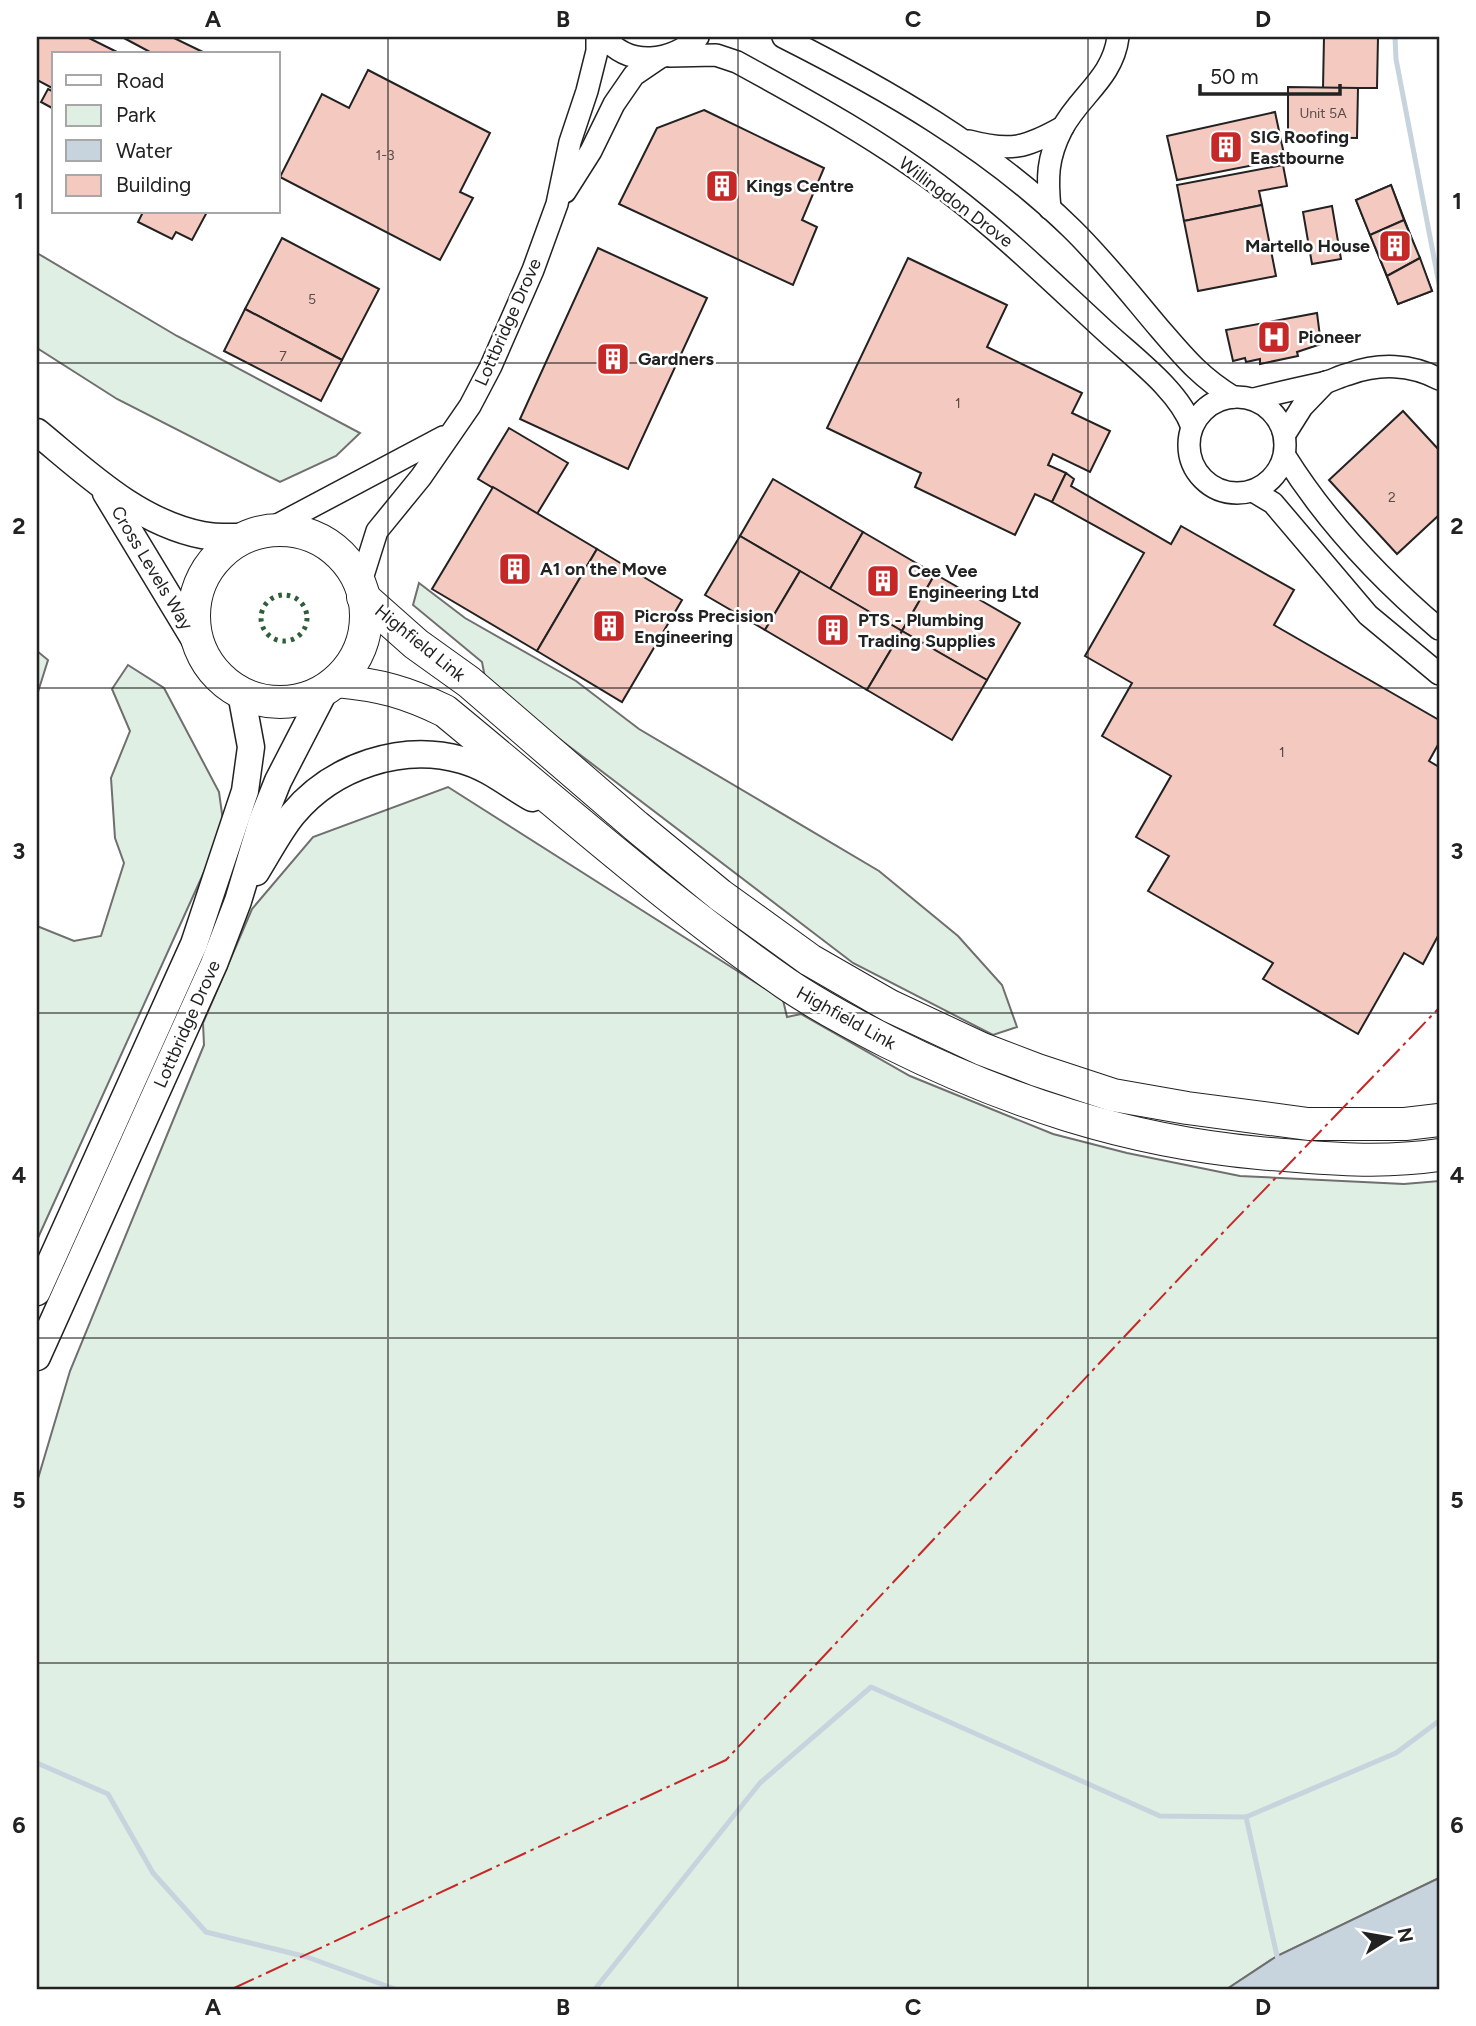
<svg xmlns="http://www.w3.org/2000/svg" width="1476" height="2026" font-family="Figtree,sans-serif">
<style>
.green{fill:#e0efe3;stroke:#6f6f6f;stroke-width:2}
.water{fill:#c7d3dd;stroke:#6f6f6f;stroke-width:2}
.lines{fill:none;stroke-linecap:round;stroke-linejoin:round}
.stream{stroke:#c7d3dd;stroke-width:5}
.building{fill:#f3c9c0;stroke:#222;stroke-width:2}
.minor-casing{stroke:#222;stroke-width:24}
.major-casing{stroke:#222;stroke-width:29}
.highway-casing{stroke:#222;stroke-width:34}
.minor{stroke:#fff;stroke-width:21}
.major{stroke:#fff;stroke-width:26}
.highway{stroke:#fff;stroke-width:32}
.hedge{stroke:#2f5e38;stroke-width:5;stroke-dasharray:3.5 5;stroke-linecap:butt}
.power{stroke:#c62828;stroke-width:2;stroke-dasharray:24 5 3.5 5;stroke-linecap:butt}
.grid{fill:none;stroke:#222;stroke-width:2;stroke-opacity:0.55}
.labels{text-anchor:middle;stroke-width:5;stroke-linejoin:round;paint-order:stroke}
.number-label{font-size:14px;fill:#564c4a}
.poi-label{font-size:18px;font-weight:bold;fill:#222;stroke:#fff;text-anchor:start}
.street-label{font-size:18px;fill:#222;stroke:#fff}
.neatline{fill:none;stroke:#222;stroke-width:2.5}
.grid-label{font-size:23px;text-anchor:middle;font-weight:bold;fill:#222}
</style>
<rect width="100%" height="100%" fill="#fff"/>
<!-- green -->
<g class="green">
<path d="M37 253 177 336 360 433 336 456 280 482 117 399 37 348Z"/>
<path d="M419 583 465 618 576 681 639 729 879 871 958 936 1002 985 1017 1027 993 1035 853 963 486 683 482 662 413 605Z"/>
<path d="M37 651 48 660 37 695Z"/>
<path d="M128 665 164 688 219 792 224 828 37 1240V926L74 941 101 936 124 863 115 838 111 778 130 731 112 689Z"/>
<path d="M448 787 783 1000 787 1017 801 1014 910 1076 1053 1134 1127 1153 1240 1176 1404 1184 1439 1181V1878L1277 1956 1227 1989H37V1482L70 1371 204 1045 203 1023 252 909 313 837Z"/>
</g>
<!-- water -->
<path class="water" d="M1439 1878V1989H1227L1277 1956Z"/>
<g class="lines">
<!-- stream -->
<g class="stream">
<path d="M1395 37 1396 59 1439 284"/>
<path d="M37 1763 108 1794 153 1873 206 1932 307 1957 395 1989"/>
<path d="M1246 1817 1277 1956"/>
<path d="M595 1989 760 1783 871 1687 1160 1816 1246 1817 1396 1753 1439 1721"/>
</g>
</g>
<!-- building -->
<g class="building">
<path d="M38 37H87L121 54H54V89L37 80Z"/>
<path d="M122 37H172L207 54H151L152 53Z"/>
<path d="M1324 37H1378L1377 88H1323Z"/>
<path d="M368 70 490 133 460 192 473 198 440 260 280 177 322 94 349 108Z"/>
<path d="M1288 87 1358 88 1357 138 1288 137Z"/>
<path d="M48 89 54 92V109L41 102Z"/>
<path d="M704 110 824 168 802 220 817 227 793 285 619 204 657 128Z"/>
<path d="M1275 112 1285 159 1177 180 1167 136Z"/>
<path d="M1283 165 1287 186 1259 191 1262 205 1184 221 1177 185Z"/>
<path d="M1391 185 1432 291 1398 304 1356 200Z"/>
<path d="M1391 185 1404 220 1370 235 1356 200Z"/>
<path d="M1262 205 1276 276 1198 291 1184 221Z"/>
<path d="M1332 206 1341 259 1312 264 1303 212Z"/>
<path d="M143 212H207L192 240 176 232 172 239 138 222Z"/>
<path d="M1404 220 1420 258 1387 276 1370 235Z"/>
<path d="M282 238 379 289 342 360 245 309Z"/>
<path d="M598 248 707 298 628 469 520 419Z"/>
<path d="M908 258 1007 305 987 347 1082 393 1072 413 1110 431 1090 472 1053 454 1048 465 1066 473 1052 502 1035 494 1015 535 915 487 921 473 827 428Z"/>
<path d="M1420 258 1432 291 1398 304 1387 276Z"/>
<path d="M245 309 342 360 321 401 224 351Z"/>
<path d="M1317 313 1321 344 1297 352 1298 356 1260 364V359L1246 362 1245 358 1233 361 1226 330Z"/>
<path d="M1403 411 1439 450V515L1397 554 1329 480Z"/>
<path d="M509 428 568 463 537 514 478 479Z"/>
<path d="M1066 473 1074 479 1071 486 1171 544 1181 526 1294 590 1274 625 1439 720V743L1429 761 1439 767V934L1423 964 1404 953 1358 1034 1263 979 1273 963 1148 891 1169 856 1136 837 1171 776 1102 736 1132 683 1085 656 1144 553 1052 502Z"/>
<path d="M773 479 863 532 830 589 740 536Z"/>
<path d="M493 487 597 549 537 651 432 589Z"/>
<path d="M863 532 935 574 902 631 830 589Z"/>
<path d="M740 536 800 571 765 630 705 595Z"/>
<path d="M597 549 682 600 622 702 537 651Z"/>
<path d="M800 571 902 631 867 690 765 630Z"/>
<path d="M935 574 1020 623 987 680 902 631Z"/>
<path d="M902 631 987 680 952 740 867 690Z"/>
</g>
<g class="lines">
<defs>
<g id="minor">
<path d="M604 37C630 68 671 62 698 37"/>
<path d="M783 37C886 89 988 147 1071 228 1103 259 1131 295 1159 328 1184 357 1200 377 1233 397"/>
<path d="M670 56 716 55 737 62C810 102 883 142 949 193 1004 235 1053 283 1104 330 1133 357 1179 390 1192 427"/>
<path d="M969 141C1010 152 1026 148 1063 127"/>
<path d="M565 192 591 151 614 104 634 75 659 58"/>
<path d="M1050 209C1047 178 1047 158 1062 129 1079 96 1113 78 1118 37"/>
<circle cx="1237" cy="445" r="48"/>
<path d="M1254 399C1277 393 1300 388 1323 383 1332 381 1340 376 1349 374 1379 363 1411 364 1439 379"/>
<path d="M1285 434 1302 407 1326 382"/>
<path d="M1285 456C1327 523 1379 578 1439 629"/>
<path d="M1253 491 1273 503 1368 615 1439 674"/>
<path d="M266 531 443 437"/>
<path d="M360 585 377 531 421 477 470 406 491 366 533 270 557 204 570 142 587 91 597 51V37"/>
</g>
<g id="major">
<path d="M37 432C87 473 137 522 202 535 216 538 232 537 246 537"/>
<path d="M106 493 201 650"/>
<path d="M256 872C268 853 279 831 293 814 333 766 402 743 462 760 488 767 509 785 532 798"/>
<path d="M37 1292 194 944 245 791 251 747 241 693"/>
<path d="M37 1357 214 964 238 901 262 821 278 781 326 688"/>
</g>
<g id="highway">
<circle cx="280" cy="616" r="86"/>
<path d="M363 597 416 644 469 682 636 826 720 895 810 960 890 1006 982 1049 1037 1070 1113 1095 1187 1108 1308 1124H1405L1439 1120"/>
<path d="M337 681C380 685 406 692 445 711 557 803 666 900 785 983 817 1005 853 1024 888 1042 1006 1101 1127 1141 1259 1153 1319 1158 1379 1164 1439 1155"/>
</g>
</defs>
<!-- minor casing -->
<use href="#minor" class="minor-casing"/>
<!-- major casing -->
<use href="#major" class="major-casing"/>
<!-- highway casing -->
<use href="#highway" class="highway-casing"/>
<!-- minor -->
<use href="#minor" class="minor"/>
<!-- major -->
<use href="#major" class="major"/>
<!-- highway -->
<use href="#highway" class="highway"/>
<!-- hedge -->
<circle class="hedge" cx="284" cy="618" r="23"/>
<!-- power -->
<path class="power" d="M232 1989 726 1760 1188 1269 1439 1008"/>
</g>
<!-- grid -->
<path class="grid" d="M388 37V1989M738 37V1989M1088 37V1989M37 363H1439M37 688H1439M37 1013H1439M37 1338H1439M37 1663H1439"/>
<!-- icons -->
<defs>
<symbol id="building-square" viewBox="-11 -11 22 22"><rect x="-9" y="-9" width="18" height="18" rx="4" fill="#c62828" stroke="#fff"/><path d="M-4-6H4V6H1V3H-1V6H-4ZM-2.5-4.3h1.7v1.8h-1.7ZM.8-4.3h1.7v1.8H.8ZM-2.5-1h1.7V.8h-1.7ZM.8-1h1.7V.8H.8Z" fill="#fff"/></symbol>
<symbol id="hospital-square" viewBox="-11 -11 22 22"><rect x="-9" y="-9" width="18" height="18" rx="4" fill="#c62828" stroke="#fff"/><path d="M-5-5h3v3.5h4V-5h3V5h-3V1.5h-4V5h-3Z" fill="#fff"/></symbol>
</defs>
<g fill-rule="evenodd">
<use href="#building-square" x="1207" y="128" width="38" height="38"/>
<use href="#building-square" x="703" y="167" width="38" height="38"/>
<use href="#building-square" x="1376" y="227" width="38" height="38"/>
<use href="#hospital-square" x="1255" y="318" width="38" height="38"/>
<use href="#building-square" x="594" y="340" width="38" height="38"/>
<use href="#building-square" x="496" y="550" width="38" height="38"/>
<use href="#building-square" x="864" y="562" width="38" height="38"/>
<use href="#building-square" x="590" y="607" width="38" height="38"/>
<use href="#building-square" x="814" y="611" width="38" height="38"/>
</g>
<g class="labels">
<!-- number labels -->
<g class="number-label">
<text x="1323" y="118">Unit 5A</text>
<text x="385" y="160">1-3</text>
<text x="312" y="304">5</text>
<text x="283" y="361">7</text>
<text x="958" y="408">1</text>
<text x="1392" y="502">2</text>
<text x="1282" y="757">1</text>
</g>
<!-- poi labels -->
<g class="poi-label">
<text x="1250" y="143">SIG Roofing<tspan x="1250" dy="21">Eastbourne</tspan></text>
<text x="746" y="192">Kings Centre</text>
<text x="1370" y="252" text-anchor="end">Martello House</text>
<text x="1298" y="343">Pioneer</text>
<text x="638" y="365">Gardners</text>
<text x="540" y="575">A1 on the Move</text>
<text x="908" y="577">Cee Vee<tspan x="908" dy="21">Engineering Ltd</tspan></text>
<text x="634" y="622">Picross Precision<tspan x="634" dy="21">Engineering</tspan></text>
<text x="858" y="626">PTS - Plumbing<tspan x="858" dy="21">Trading Supplies</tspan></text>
</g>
<!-- street labels -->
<g class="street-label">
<text transform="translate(956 202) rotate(37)" y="6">Willingdon Drove</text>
<text transform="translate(508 322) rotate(-66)" y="6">Lottbridge Drove</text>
<text transform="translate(152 568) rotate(59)" y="6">Cross Levels Way</text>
<text transform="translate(420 643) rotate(39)" y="6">Highfield Link</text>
<text transform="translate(846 1018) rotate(29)" y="6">Highfield Link</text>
<text transform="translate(187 1024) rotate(-66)" y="6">Lottbridge Drove</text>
</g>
</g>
<!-- border -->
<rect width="1476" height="2026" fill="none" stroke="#ffffff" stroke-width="77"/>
<!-- legend -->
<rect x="52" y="52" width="228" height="161" fill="#ffffff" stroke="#a7a7a7" stroke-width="2"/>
<rect x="66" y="75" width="35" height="10" fill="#ffffff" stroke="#a7a7a7" stroke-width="2"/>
<text x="116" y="88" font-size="21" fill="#222222">Road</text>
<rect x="66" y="105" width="35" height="21" fill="#e0efe3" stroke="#a7a7a7" stroke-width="2"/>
<text x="116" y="122" font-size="21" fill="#222222">Park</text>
<rect x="66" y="140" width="35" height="21" fill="#c7d3dd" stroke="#a7a7a7" stroke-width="2"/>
<text x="116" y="158" font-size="21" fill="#222222">Water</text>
<rect x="66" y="175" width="35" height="21" fill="#f3c9c0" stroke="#a7a7a7" stroke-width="2"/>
<text x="116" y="192" font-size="21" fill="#222222">Building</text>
<!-- north arrow -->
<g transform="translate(1389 1938) rotate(79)" stroke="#ffffff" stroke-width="5" paint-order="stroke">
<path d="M0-5L12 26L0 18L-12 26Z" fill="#222222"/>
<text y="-10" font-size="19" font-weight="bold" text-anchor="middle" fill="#222222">N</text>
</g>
<!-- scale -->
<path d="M1200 84v10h140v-10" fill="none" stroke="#222222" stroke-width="3.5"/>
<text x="1210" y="84" font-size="21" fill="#222222" stroke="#ffffff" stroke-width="5" paint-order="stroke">50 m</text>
<rect x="38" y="38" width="1400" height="1950" class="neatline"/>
<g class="grid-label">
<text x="213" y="27">A</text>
<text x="563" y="27">B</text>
<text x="913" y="27">C</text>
<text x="1263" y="27">D</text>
<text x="19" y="209">1</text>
<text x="1457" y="209">1</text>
<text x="19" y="534">2</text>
<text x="1457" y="534">2</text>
<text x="19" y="859">3</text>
<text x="1457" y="859">3</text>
<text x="19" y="1183">4</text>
<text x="1457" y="1183">4</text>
<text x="19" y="1508">5</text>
<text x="1457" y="1508">5</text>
<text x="19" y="1833">6</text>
<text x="1457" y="1833">6</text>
<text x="213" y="2015">A</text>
<text x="563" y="2015">B</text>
<text x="913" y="2015">C</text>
<text x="1263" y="2015">D</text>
</g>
</svg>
